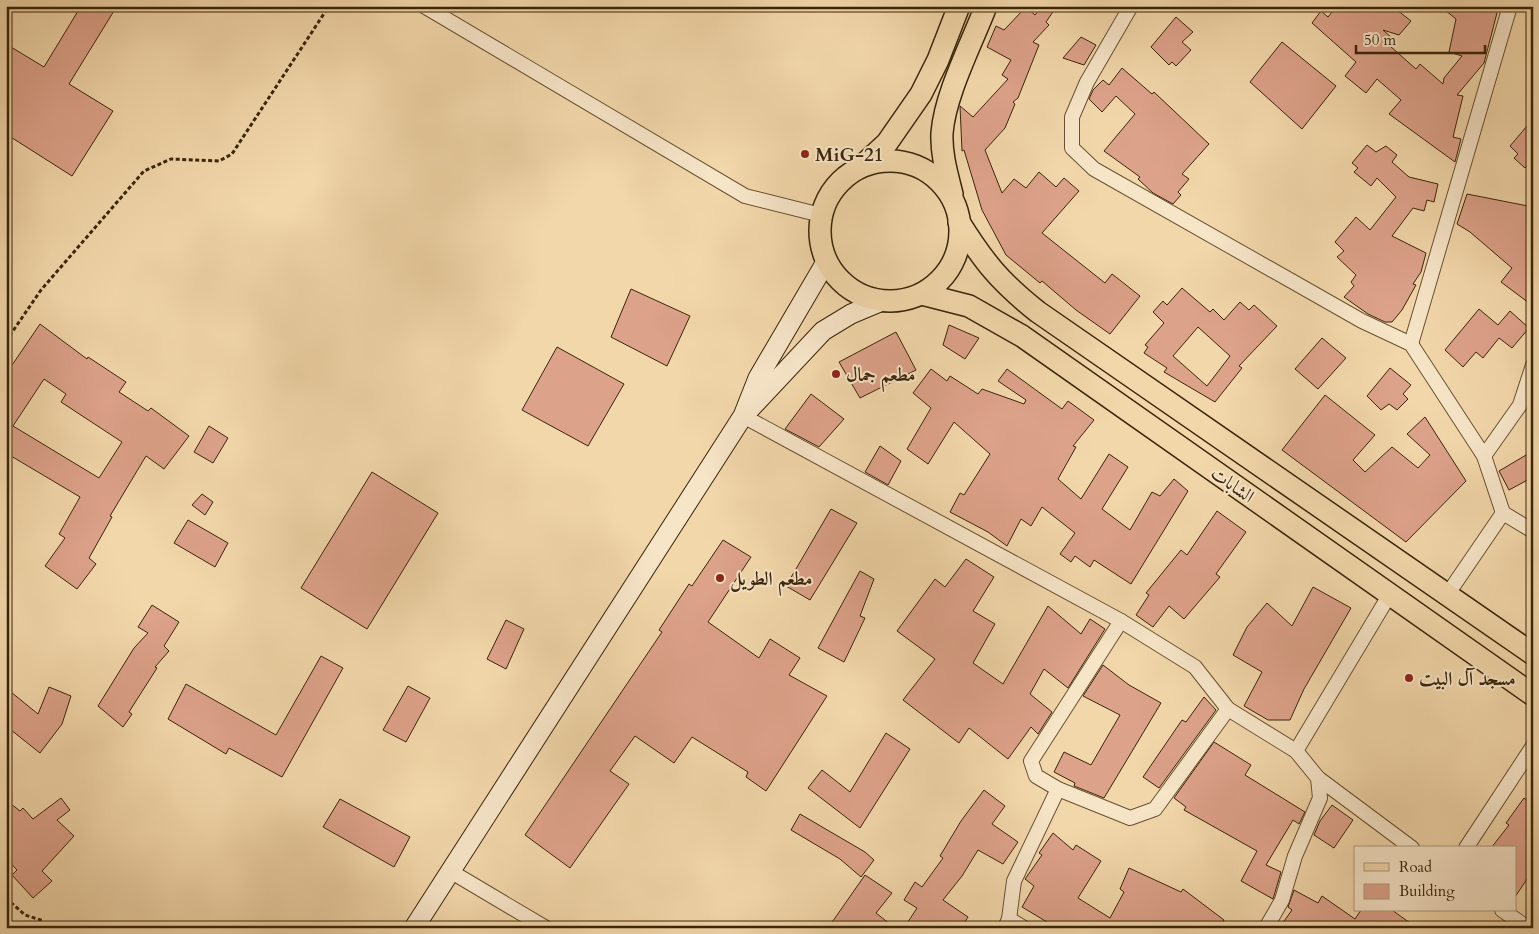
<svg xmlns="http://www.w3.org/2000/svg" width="1539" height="934" font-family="Cardo,Amiri,serif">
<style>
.building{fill:#dda28a;stroke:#3a2509;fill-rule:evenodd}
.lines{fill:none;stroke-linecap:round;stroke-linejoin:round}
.minor-casing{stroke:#685231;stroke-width:16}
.secondary-casing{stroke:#3a2509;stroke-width:21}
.primary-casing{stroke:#3a2509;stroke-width:24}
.path{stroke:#3a2509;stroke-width:3;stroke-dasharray:4 2.5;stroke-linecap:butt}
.minor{stroke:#f7e5c8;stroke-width:14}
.secondary{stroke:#f7e5c8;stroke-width:19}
.primary{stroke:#f2d7aa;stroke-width:21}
.poi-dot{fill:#8f2418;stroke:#f7e5c8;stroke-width:2}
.labels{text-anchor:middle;stroke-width:4;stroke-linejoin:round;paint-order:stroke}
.poi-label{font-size:19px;font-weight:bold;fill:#3a2509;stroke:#f7e5c8;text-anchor:start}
.street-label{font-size:19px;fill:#3a2509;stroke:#f7e5c8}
</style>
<rect width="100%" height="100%" fill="#f2d7aa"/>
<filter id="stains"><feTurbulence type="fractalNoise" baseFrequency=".004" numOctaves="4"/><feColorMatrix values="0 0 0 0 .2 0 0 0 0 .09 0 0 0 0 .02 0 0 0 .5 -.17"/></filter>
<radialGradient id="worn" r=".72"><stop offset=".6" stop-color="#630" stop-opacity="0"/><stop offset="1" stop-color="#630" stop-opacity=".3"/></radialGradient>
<!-- building -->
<g class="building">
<path d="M81 6H117L69 84 113 111 72 176 6 134V44L44 67Z"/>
<path d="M1043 6H1057L1046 22 1049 25 1033 42 1039 45 1018 98 1013 102 1015 104 1005 128 985 150 1002 193 1014 179 1026 188 1039 172 1056 187 1064 178 1079 191 1042 233 1105 283 1112 274 1140 296 1110 334 1076 310 1042 281 1040 283 1006 255 982 210 964 150 962 151 960 106 973 117 1008 79 1002 75 1011 60 987 47 996 26 1004 30 1026 7 1035 15Z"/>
<path d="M1337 6H1392L1411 21 1399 35 1383 30 1394 40 1390 46 1416 69 1420 64 1443 84 1444 78 1462 56 1449 52 1456 19 1440 6H1490L1498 9 1484 63 1457 95 1463 96 1453 137 1461 139 1455 162 1389 114 1401 100 1377 79 1366 93 1345 76 1356 62 1312 23 1321 11 1328 17Z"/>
<path d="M1176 17 1193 32 1182 42 1191 50 1176 66 1172 62 1169 65 1151 47Z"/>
<path d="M1081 37 1096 45 1084 65 1063 58Z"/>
<path d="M1282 42 1336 86 1302 129 1250 82Z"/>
<path d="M1122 68 1152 94 1154 92 1209 144 1182 174 1189 179 1178 192 1181 195 1173 204 1153 193 1138 179 1140 177 1104 151 1135 114 1116 96 1102 112 1089 99 1093 90 1103 80 1109 85Z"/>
<path d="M1533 119V168L1529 164 1525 168 1514 158 1518 154 1510 146Z"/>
<path d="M1367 145 1376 152 1386 146 1397 155 1392 162 1409 177 1438 184 1434 202 1427 200 1424 211 1413 208 1392 236 1426 253 1421 272 1413 284 1416 285 1402 310 1392 322H1385L1368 314 1344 297 1354 286 1351 282 1356 275 1337 257 1344 251 1335 242 1356 217 1370 230 1396 197 1377 178 1371 186 1354 172 1358 168 1352 163Z"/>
<path d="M1467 194 1533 207V306L1501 282 1512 268 1470 232 1457 224Z"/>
<path d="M1182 288 1210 312 1213 309 1224 320 1240 302 1249 310 1254 305 1277 326 1239 366 1242 368 1215 402 1164 372 1167 368 1144 353 1148 347 1145 345 1164 323 1153 312 1163 301 1167 305ZM1198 327 1230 356 1207 386 1173 356Z"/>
<path d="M631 289 690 316 667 366 611 337Z"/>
<path d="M1479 309 1498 325 1510 311 1529 328 1512 348 1499 338 1483 358 1476 352 1463 367 1445 350Z"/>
<path d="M40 324 87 359 88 357 126 382 119 392 148 411 151 408 189 436 164 469 146 456 110 516 112 517 89 558 96 564 77 589 45 566 65 538 59 534 80 497 6 453V374ZM44 379 66 394 61 402 122 442 99 478 13 426Z"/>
<path d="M949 325 979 338 965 359 943 345Z"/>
<path d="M896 332 916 370 860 398 839 362Z"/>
<path d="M1322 338 1346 358 1318 389 1295 369Z"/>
<path d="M557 347 624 384 588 446 522 410Z"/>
<path d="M1390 368 1411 385 1403 394 1408 399 1397 410 1389 404 1381 410 1367 396Z"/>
<path d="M931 369 947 381 950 376 978 394 982 389 1024 404 1026 400 998 381 1007 369 1062 409 1068 401 1094 420 1073 446 1076 447 1058 479 1081 499 1109 454 1128 467 1102 509 1130 530 1152 492 1160 496 1174 479 1188 491 1131 584 1094 560 1090 567 1075 556 1071 562 1060 554 1075 533 1042 507 1031 526 1021 519 1007 546 988 532 950 512 960 493 964 495 990 454 954 422 928 464 907 449 931 408 913 393Z"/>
<path d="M811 394 844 419 819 447 785 429Z"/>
<path d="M1325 395 1375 435 1353 460 1365 472 1392 447 1418 468 1430 455 1407 434 1425 417 1466 481 1406 542 1282 450Z"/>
<path d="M209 426 228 438 213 463 194 452Z"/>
<path d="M880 446 901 461 888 485 865 472Z"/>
<path d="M1533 451V477L1509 490 1499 471Z"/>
<path d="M372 472 438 513 367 629 301 588Z"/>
<path d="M202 494 213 502 205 515 192 505Z"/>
<path d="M831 509 857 523 810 600 786 586Z"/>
<path d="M1217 511 1246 532 1216 574 1220 577 1184 619 1169 606 1153 627 1136 615 1149 595 1146 593 1181 550 1187 555Z"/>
<path d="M188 520 228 543 215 567 174 543Z"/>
<path d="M723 540 751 557 708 622 759 658 770 639 800 658 789 675 827 696 766 791 746 777 748 772 692 737 674 763 635 736 610 771 629 784 570 868 525 835 662 632 659 630 689 584 692 586Z"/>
<path d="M966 559 994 577 973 611 995 624 973 663 1003 684 1048 606 1081 634 1090 619 1105 629 1068 688 1044 669 1030 694 1052 712 1038 734 1031 727 1008 759 969 728 959 743 903 700 935 659 897 631 935 579 945 587Z"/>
<path d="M860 571 874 579 860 616 865 618 844 662 818 648Z"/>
<path d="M1313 587 1351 608 1304 689 1290 720H1268L1244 706 1262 672 1233 655 1247 627 1267 603 1292 626Z"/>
<path d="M152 605 179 622 164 646 169 651 155 667 157 668 129 712 132 714 123 727 98 706 134 648 148 633 138 627Z"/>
<path d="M506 620 524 629 506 669 487 659Z"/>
<path d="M321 656 343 668 282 777 229 748 226 754 168 719 186 684 276 735Z"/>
<path d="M1103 665 1129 685 1161 703 1104 798 1074 786 1075 783 1054 772 1064 752 1091 765 1120 715 1083 696Z"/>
<path d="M408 686 430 698 406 742 383 730Z"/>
<path d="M49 687 71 696 62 724 40 753 6 726V688L38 714Z"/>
<path d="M1204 697 1216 710 1159 788 1143 777 1182 720 1186 722Z"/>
<path d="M886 733 910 749 860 828 808 788 822 770 850 792Z"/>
<path d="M1214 742 1251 765 1245 775 1305 812 1299 824 1293 820 1266 865 1281 872 1273 899 1241 881 1257 851 1184 810 1186 807 1174 798Z"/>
<path d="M984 790 1005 806 992 824 1018 842 1003 864 978 850 962 876 943 900 968 917 961 928H904L917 908 904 900 915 882 922 887 943 858 940 856 961 821Z"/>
<path d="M61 798 70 810 57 820 74 836 42 871 52 881 33 898 12 875 17 870 6 858V800L20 811 23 808 33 819Z"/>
<path d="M1524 798 1533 805V870L1515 897V848H1491L1509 825 1506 823Z"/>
<path d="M340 799 410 837 394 867 323 827Z"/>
<path d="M1332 805 1353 820 1334 848 1314 835 1320 821Z"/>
<path d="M800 814 865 852 874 860 861 877 840 859 791 830Z"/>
<path d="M1053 833 1073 850 1076 845 1101 861 1078 898 1110 918 1124 892 1120 889 1129 868 1181 892 1183 889 1224 920 1219 928H1043L1047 922 1022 907 1034 886 1025 879 1042 855 1039 853Z"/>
<path d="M865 875 892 893 876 913 895 928H828Z"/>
<path d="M1294 890 1318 903 1322 896 1355 919 1361 910H1392L1417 928H1279L1292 910 1288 907Z"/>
</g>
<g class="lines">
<defs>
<g id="minor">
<path d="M424 6 745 196 821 215"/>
<path d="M1131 6 1087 82 1072 117V148L1094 169 1362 321 1411 344 1484 456 1503 513"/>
<path d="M1411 344 1510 6"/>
<path d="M743 416 1121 621 1195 667 1228 709 1296 751 1318 778 1412 848"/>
<path d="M1484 456 1520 405 1533 365"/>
<path d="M1447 595 1503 513 1533 531"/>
<path d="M1121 621 1031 761 1036 776 1058 789 1130 818 1155 809 1228 709"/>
<path d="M1296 751 1390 594"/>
<path d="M1466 848 1533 746"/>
<path d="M450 871 546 928"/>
<path d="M1502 910 1528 928"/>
<path d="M1009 919 1024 928"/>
<path d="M1005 928 1009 919 1014 881 1058 789"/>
<path d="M1266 928 1282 900 1295 856 1320 798 1318 778"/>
</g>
<g id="secondary">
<path d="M748 411 823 331 851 314 882 301"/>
<path d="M414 928 743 416 758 378 826 262"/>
</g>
<g id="primary">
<circle cx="890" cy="231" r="70"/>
<path d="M862 166 887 143 921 94 938 60 959 6"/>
<path d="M952 194C947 174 941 154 942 133 945 94 972 43 986 6"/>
<path d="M959 222C984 262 1000 282 1038 312L1533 654"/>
<path d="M922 294 969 306 1022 336 1533 695"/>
</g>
</defs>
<!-- minor casing -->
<use href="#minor" class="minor-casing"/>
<!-- secondary casing -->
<use href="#secondary" class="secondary-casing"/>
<!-- primary casing -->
<use href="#primary" class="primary-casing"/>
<!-- path -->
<g class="path">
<path d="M6 341 41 290 144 171 171 159 219 161 232 154 329 6"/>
<path d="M6 898 25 915 44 921"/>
</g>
<!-- minor -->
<use href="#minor" class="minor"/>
<!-- secondary -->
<use href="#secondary" class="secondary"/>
<!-- primary -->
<use href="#primary" class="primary"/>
</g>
<!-- markers -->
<g class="poi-dot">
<circle cx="805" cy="154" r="5"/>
<circle cx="836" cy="374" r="5"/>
<circle cx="720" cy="578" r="5"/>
<circle cx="1409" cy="678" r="5"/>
</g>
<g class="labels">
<!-- poi labels -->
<g class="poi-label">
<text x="815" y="161">MiG-21</text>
<text x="846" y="381">مطعم جمال</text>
<text x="730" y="585">مطعم الطويل</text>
<text x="1419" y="685">مسجد آل البيت</text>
</g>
<!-- street labels -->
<g class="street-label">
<text transform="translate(1233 484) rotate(35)" y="7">الشابات</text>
</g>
</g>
<!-- margin -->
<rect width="1539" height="934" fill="none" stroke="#f2d7aa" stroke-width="25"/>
<rect x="8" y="8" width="1524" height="919" fill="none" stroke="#3a2509" stroke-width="2.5"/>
<rect x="12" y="12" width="1514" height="909" fill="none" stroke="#3a2509"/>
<!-- legend -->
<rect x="1354" y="846" width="162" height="65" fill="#f7e5c8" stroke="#ab987c"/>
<rect x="1364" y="863" width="25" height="8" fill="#f2d7aa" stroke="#ab987c"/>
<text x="1399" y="872" font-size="15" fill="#3a2509">Road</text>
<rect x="1364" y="884" width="25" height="15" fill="#dda28a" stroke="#ab987c"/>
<text x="1399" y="896" font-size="15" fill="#3a2509">Building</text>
<!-- scale -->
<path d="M1356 45v8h129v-8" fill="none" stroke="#3a2509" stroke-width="2.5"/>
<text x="1364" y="45" font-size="15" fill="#3a2509" stroke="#f7e5c8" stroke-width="4" paint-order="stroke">50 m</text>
<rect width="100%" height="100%" filter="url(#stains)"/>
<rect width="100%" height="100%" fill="url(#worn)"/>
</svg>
